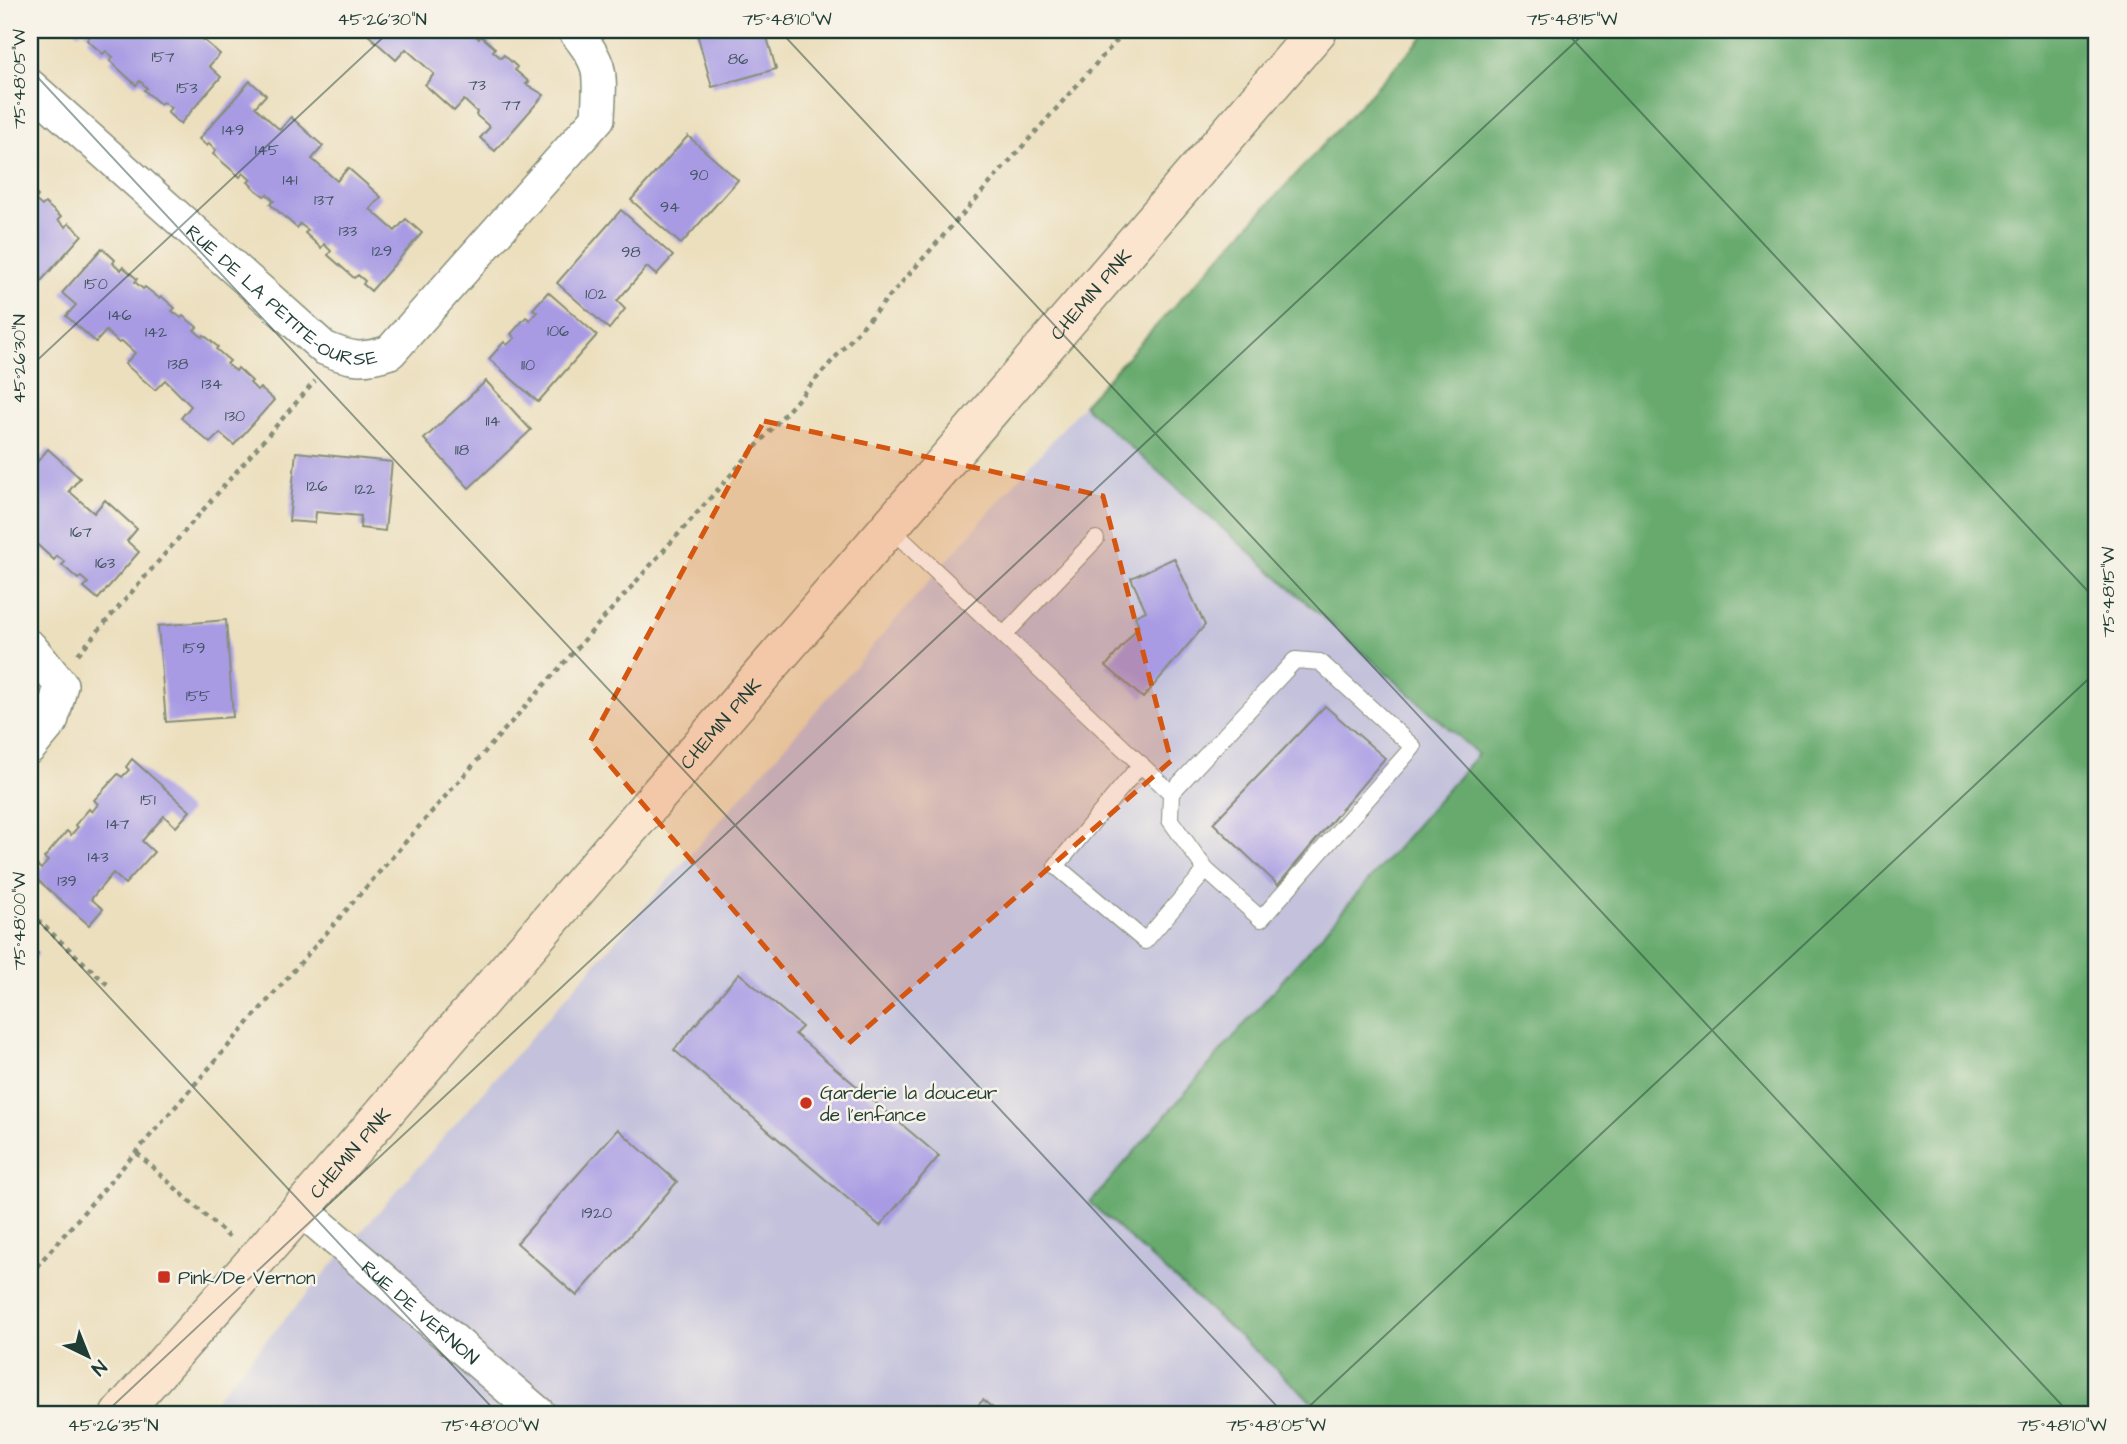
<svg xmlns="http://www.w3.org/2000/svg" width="2127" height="1444" font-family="'Architects Daughter',sans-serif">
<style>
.industrial{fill:#c3c1db}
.forest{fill:#67aa6e;stroke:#437451;stroke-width:2}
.building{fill:#a89be4}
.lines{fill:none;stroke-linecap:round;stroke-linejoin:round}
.service-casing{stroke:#868e79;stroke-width:18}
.minor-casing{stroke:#868e79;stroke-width:36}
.secondary-casing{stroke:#868e79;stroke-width:41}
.path{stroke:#868e79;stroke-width:4.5;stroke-dasharray:5 5;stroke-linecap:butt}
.service{stroke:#fff;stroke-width:16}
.minor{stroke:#fff;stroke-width:33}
.secondary{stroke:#fce5cf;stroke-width:38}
.marked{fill:#d45610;fill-opacity:0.2;stroke:#d45610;stroke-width:5;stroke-dasharray:14 9;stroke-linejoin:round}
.ticks{fill:none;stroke:#1f3d34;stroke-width:2;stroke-opacity:0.45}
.poi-dot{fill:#c8321e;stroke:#f7f3e8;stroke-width:2.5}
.labels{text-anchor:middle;stroke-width:5;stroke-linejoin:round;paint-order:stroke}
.number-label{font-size:16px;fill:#415460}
.street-label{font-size:19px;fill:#1f3d34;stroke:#f7f3e8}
.poi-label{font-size:19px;fill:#1f3d34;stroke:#f7f3e8;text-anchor:start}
.neatline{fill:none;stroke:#1f3d34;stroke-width:2.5}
.ticks-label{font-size:18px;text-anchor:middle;fill:#1f3d34}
</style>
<rect width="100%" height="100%" fill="#f7f3e8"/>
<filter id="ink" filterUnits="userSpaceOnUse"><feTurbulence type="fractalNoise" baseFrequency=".0143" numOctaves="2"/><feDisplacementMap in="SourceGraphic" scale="14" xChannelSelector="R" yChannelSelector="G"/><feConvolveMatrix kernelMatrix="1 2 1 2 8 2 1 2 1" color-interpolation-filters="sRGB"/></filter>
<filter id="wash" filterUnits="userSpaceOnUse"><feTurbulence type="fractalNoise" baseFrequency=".00686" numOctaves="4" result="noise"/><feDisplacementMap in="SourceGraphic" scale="28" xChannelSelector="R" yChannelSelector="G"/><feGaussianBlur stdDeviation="1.57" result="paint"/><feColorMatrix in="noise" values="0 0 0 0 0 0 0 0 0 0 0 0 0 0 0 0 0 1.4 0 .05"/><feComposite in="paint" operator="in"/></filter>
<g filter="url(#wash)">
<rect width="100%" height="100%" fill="#ecdfbe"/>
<!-- industrial -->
<path class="industrial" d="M1083 405 1479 754 1090 1203 1326 1414H202Z"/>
<!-- forest -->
<path class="forest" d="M1429 30H2097V1414H1326L1090 1203 1478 754 1083 405Z"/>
<g id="blocks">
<!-- building -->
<g class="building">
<path d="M74 30H168L177 37 183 30H192L220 54 209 66 221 77 180 124 167 112 171 108 163 102 160 104 144 90 147 88 140 81 136 85 110 61 113 57 106 51 103 54 87 40 90 36 82 30 79 34Z"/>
<path d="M371 30H472L471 31 479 39 481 36 495 48 493 51 501 58 504 55 517 67 515 70 529 82 526 84 544 95 495 151 480 138 490 127 476 115 477 112 464 100 454 111 425 85 434 74 406 49 396 60 367 34Z"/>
<path d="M696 30H765L776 69 712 87Z"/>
<path d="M250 81 266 95 255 107 268 119 280 130 291 117 323 146 312 159 337 181 348 168 381 197 370 209 395 231 406 219 422 233 371 291 363 284 365 281 358 275 354 278 328 255 331 251 324 244 321 248 305 233 308 230 300 224 297 228 270 204 274 201 267 194 264 196 256 190 248 182 251 180 243 173 240 177 213 154 216 150 209 143 207 146 199 139Z"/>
<path d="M688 136 738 180 681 244 631 200Z"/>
<path d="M30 188 38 196 35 200 42 206 45 203 61 217 58 220 66 227 69 223 82 235 41 281 30 271Z"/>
<path d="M621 210 673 256 656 275 647 267 617 301 625 309 609 329 557 283Z"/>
<path d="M102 248 115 260 113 263 121 270 123 267 137 279 135 282 143 289 145 287 159 298 161 296 175 308 172 311 181 318 183 316 197 327 194 330 202 337 204 335 218 347 216 349 230 361 227 364 236 371 238 368 252 381 250 383 257 390 260 388 274 400 234 445 220 433 210 443 181 418 191 406 165 380 155 390 125 364 135 353 122 341 119 343 106 331 96 342 66 316 76 305 62 293Z"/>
<path d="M548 292 597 335 538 402 489 359 504 342 507 345 515 338 511 334 526 317 530 320 537 312 533 309Z"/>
<path d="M486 381 531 430 469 488 424 439Z"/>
<path d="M48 449 80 478 69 491 94 513 105 500 137 529 127 541 139 552 98 599 84 587 88 583 81 577 78 579 62 565 65 562 57 556 54 560 30 538V456L37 462Z"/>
<path d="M296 452 392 462 385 531 360 528 361 516 316 512 315 523 289 521Z"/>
<path d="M1174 558 1205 625 1143 698 1106 666 1139 626 1135 616 1146 611 1131 578Z"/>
<path d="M226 620 233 717 166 722 158 626Z"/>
<path d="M1325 706 1385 758 1278 885 1213 823Z"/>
<path d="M132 759 190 811 176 827 164 816 142 841 154 852 125 884 113 873 91 899 103 909 89 925 31 874 38 866 41 869 48 861 44 858 67 831 71 835 78 827 75 825 89 809 92 812 98 804 94 800 118 774 122 777 129 770 126 767Z"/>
<path d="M30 947 38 954 30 963Z"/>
<path d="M739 973 802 1027 795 1034 939 1156 880 1226 674 1050Z"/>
<path d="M618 1129 677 1182 577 1296 517 1243Z"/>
<path d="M983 1400 1000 1414H970Z"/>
</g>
</g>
</g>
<g filter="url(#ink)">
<use href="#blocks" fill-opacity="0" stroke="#868e79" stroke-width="2"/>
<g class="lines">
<defs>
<g id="service">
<path d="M889 527 1171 793 1295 660 1320 662 1413 747 1261 919 1206 870 1170 820 1171 793"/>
<path d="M1004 635 1096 539"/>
<path d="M1141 764 1056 866 1145 941 1206 870"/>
</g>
<g id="minor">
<path id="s1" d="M30 86 324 348C352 360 362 361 390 352L598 118C600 72 604 66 574 30"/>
<path d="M30 647 61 685 51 722 30 747"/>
<path id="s2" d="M301 1209 539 1414"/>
</g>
<g id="secondary">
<path id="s3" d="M120 1414 301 1209 1318 30"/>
</g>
</defs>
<!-- service casing -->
<use href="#service" class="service-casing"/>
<!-- minor casing -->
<use href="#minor" class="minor-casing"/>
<!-- secondary casing -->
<use href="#secondary" class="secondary-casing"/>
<!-- path -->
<g class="path">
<path d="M78 654 315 381"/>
<path d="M30 913 109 986"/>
<path d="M137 1153 229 1237"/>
<path d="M30 1274 435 808 1126 30"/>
</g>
<!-- service -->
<use href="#service" class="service"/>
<!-- minor -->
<use href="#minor" class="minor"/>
<!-- secondary -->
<use href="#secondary" class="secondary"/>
</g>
</g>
<!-- marked area -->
<path class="marked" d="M764 421 1103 496 1171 761 848 1044 590 742Z"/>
<!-- ticks -->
<path class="ticks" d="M779 30 2070 1414M1564 30 2097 601M30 69 1284 1414M30 367 391 30M30 912 498 1414M104 1414 1588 30M1301 1414 2097 671"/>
<!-- markers -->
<g class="poi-dot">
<circle cx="806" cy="1103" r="7"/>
<rect x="157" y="1270" width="14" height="14" rx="3.5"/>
</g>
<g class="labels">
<!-- number labels -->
<g class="number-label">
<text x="163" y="62">157</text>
<text x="738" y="64">86</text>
<text x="477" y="90">73</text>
<text x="187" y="93">153</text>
<text x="511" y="110">77</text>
<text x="233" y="135">149</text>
<text x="267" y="155">145</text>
<text x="699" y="180">90</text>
<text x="290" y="185">141</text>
<text x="324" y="205">137</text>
<text x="670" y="212">94</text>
<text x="348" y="236">133</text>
<text x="382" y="256">129</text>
<text x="631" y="257">98</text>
<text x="96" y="289">150</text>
<text x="596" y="299">102</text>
<text x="120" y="320">146</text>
<text x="558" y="336">106</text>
<text x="156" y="337">142</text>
<text x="178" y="369">138</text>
<text x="528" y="370">110</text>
<text x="212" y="389">134</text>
<text x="235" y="421">130</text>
<text x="493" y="426">114</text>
<text x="462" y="455">118</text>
<text x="317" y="491">126</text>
<text x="365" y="494">122</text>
<text x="81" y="537">167</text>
<text x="105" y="568">163</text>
<text x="194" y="653">159</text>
<text x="198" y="701">155</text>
<text x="148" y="805">151</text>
<text x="118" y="829">147</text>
<text x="98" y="862">143</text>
<text x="67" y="886">139</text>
<text x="597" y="1218">1920</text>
</g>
<!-- street labels -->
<g class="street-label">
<text dy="7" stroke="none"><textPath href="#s1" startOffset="331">RUE DE LA PETITE-OURSE</textPath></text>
<text dy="7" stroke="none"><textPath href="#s3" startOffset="1482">CHEMIN PINK</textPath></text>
<text dy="7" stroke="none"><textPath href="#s3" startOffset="915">CHEMIN PINK</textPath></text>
<text dy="7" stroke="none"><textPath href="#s3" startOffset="348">CHEMIN PINK</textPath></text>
<text dy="7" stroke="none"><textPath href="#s2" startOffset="158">RUE DE VERNON</textPath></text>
</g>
<!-- poi labels -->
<g class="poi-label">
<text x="820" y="1099">Garderie la douceur<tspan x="820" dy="22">de l'enfance</tspan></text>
<text x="178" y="1284">Pink/De Vernon</text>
</g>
</g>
<!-- margin -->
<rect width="2127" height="1444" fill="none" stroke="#f7f3e8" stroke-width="77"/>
<!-- north arrow -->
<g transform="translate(88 1356) rotate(137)" stroke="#f7f3e8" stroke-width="5" paint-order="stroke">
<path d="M0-5L12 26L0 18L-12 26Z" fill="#1f3d34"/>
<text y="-10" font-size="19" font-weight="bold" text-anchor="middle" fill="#1f3d34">N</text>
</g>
<rect x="38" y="38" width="2050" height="1368" class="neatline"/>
<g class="ticks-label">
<text x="382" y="25">45°26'30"N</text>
<text x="787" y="25">75°48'10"W</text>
<text x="1572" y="25">75°48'15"W</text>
<text transform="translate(19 79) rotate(-90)" y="6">75°48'05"W</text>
<text transform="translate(19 359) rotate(-90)" y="6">45°26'30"N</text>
<text transform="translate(2108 592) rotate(-90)" y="6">75°48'15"W</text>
<text transform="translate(19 921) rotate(-90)" y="6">75°48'00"W</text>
<text x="113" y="1431">45°26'35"N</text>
<text x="490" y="1431">75°48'00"W</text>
<text x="1276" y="1431">75°48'05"W</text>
<text x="2062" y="1431">75°48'10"W</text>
</g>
</svg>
